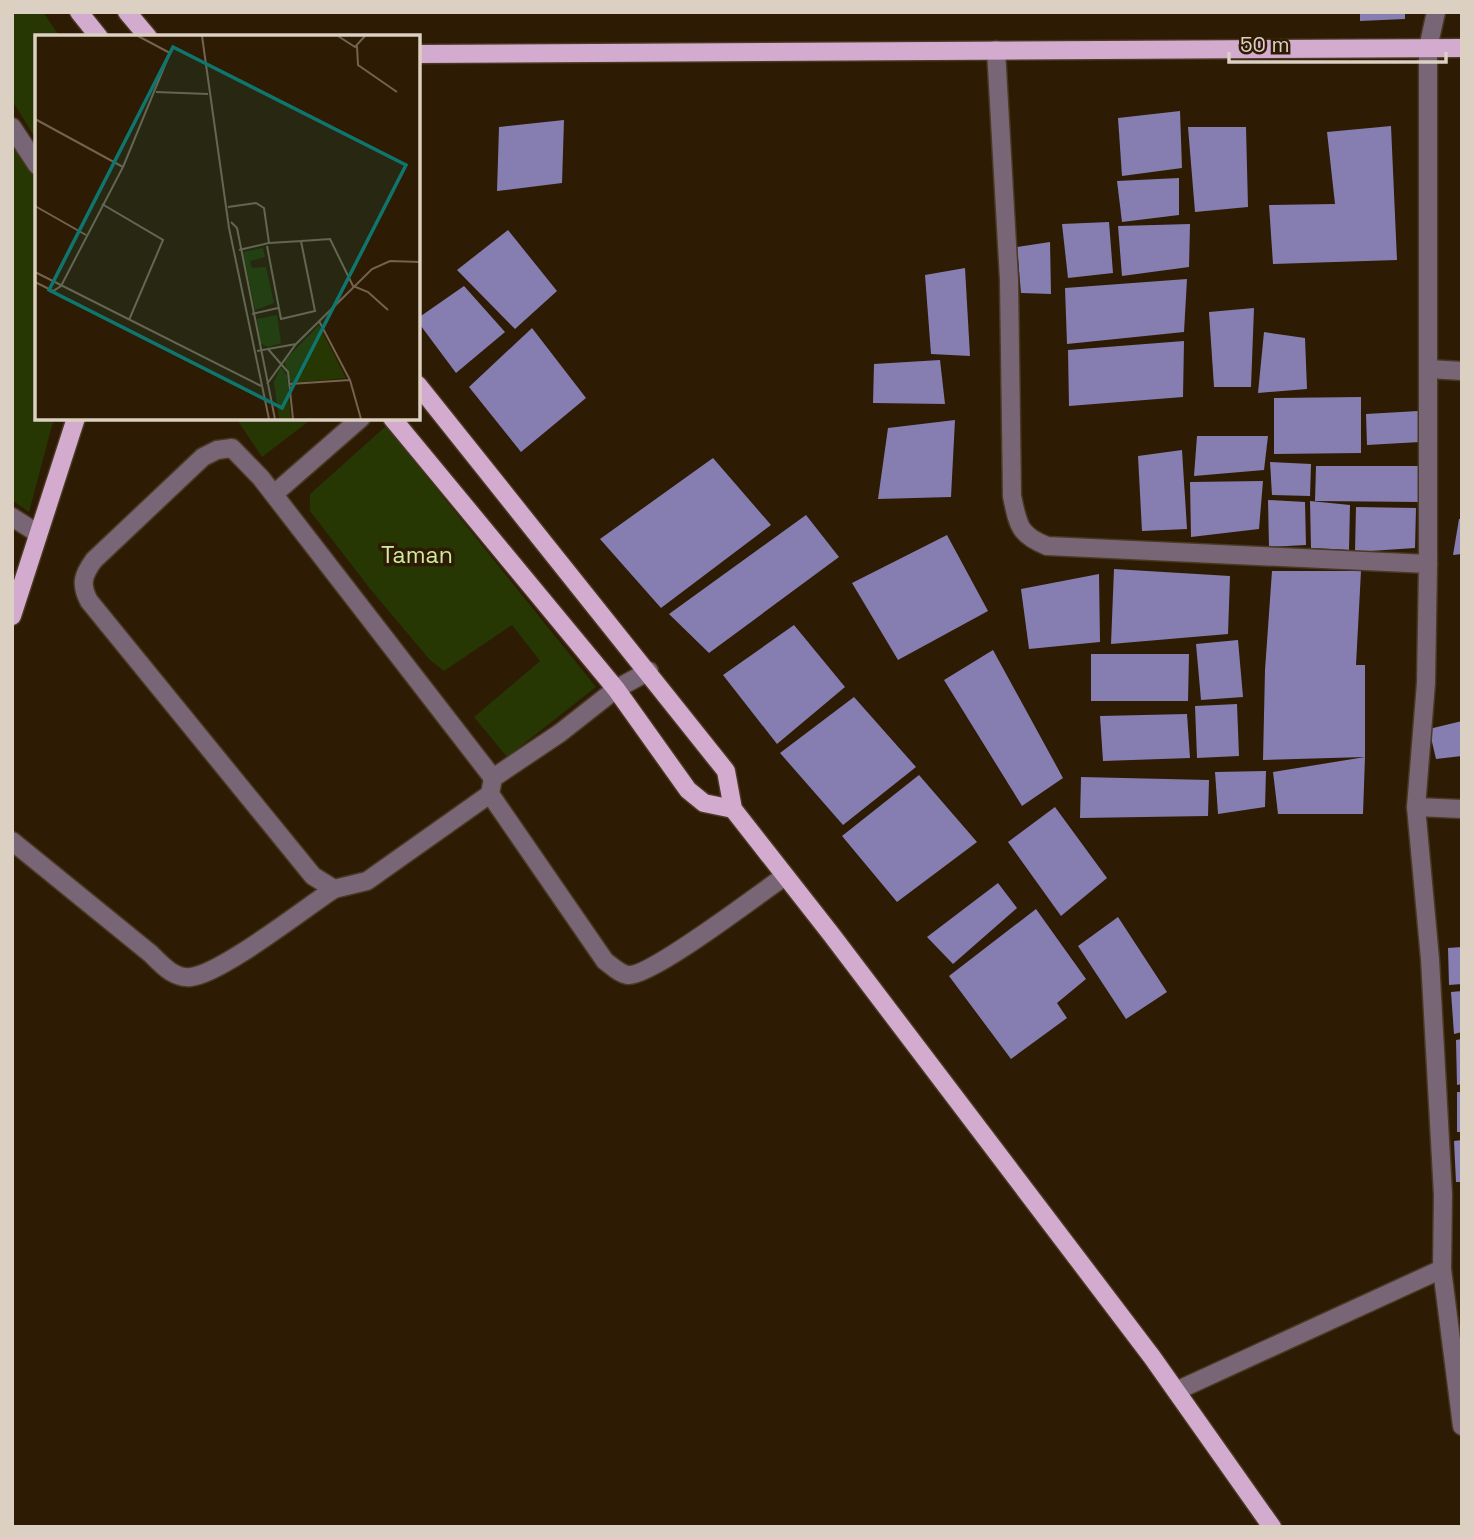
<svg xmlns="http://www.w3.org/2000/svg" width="1474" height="1539" font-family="'Space Grotesk',sans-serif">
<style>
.green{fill:#273703}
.building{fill:#867eb0}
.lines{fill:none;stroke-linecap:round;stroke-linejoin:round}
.minor-casing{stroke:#493822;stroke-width:21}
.major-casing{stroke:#493822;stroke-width:21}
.minor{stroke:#786575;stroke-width:18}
.major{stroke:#d3abce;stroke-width:18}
.labels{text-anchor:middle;stroke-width:7;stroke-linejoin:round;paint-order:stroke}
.park-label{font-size:23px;fill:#cfed9f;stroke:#2d1b03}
.inset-road{fill:none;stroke:#73634f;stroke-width:2}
.view{fill:#0f766e;fill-opacity:0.15;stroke:#0f766e;stroke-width:3.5}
.inset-edge{fill:none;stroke:#dcd0c2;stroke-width:3.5}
</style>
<rect width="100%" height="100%" fill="#2d1b03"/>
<!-- green -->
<g class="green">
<path d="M12 12H43L60 37H37V141L12 100Z"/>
<path d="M17 149 37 176V418H54L29 512 12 500V151Z"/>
<path d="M236 418H313L262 457Z"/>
<path d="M386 426 596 687 507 757 474 717 540 661 512 625 444 671 430 660 371 590 310 511V494Z"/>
</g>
<!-- building -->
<g class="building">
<path d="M1360 12H1405V19L1360 21Z"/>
<path d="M1180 111 1182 168 1122 176 1118 118Z"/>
<path d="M564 120 562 183 497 191 499 127Z"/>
<path d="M1391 126 1397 260 1273 264 1269 205 1335 204 1327 132Z"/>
<path d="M1188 127H1246L1248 207 1195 212Z"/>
<path d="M1179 178V215L1122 222 1117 181Z"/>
<path d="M1109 222 1113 273 1068 278 1062 224Z"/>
<path d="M1190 224 1189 267 1122 276 1118 226Z"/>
<path d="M508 230 557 291 515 329 457 270Z"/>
<path d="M1050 242 1051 294 1021 293 1017 247Z"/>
<path d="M965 268 970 356 931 354 925 275Z"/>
<path d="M1187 279 1184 332 1067 344 1065 288Z"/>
<path d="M464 286 505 332 456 373 418 322V318Z"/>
<path d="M1254 308 1251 387H1214L1209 312Z"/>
<path d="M532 328 586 398 521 452 469 387Z"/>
<path d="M1264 332 1305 338 1307 389 1258 393Z"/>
<path d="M1184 341 1183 397 1069 406 1068 350Z"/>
<path d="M940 360 945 404 873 403 874 364Z"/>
<path d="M1361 397V453L1274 454V398Z"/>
<path d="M1418 411 1420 442 1367 445 1366 414Z"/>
<path d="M955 420 951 497 878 499 888 428Z"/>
<path d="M1197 436H1268L1264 470 1194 476Z"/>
<path d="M1182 450 1187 529 1142 531 1138 456Z"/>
<path d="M713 458 771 525 661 608 600 539Z"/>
<path d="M1270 462 1311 464 1310 496 1272 495Z"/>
<path d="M1316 466H1419V502L1315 501Z"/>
<path d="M1263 481 1259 529 1191 537 1190 482Z"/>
<path d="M1268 500 1305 502 1306 545 1269 547Z"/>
<path d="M1310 501 1350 505 1349 550 1311 548Z"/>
<path d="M1356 507 1416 508 1415 548 1355 552Z"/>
<path d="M806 515 839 557 709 653 669 614Z"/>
<path d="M1459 519H1462V554L1453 555Z"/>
<path d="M947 535 988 611 898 660 852 583Z"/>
<path d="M1114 569 1230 576 1228 634 1111 644Z"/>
<path d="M1272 571H1361L1356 665H1365V757L1363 814H1278L1273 772 1365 757 1263 760 1265 670Z"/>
<path d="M1099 574 1100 642 1029 649 1021 589Z"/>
<path d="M794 625 845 687 777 744 723 675Z"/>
<path d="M1238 640 1243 697 1201 700 1196 644Z"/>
<path d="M993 650 1063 778 1022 806 944 680Z"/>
<path d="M1091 654H1189L1188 701H1091Z"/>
<path d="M854 697 916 767 843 825 780 753Z"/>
<path d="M1237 704 1239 756 1197 758 1195 706Z"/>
<path d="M1187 714 1190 758 1103 761 1100 716Z"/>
<path d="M1462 721V756L1436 759 1429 729Z"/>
<path d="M1266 771 1265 807 1218 814 1215 772Z"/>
<path d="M919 775 977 842 897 902 842 836Z"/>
<path d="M1081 777 1209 780 1208 816 1080 818Z"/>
<path d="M1055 807 1107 878 1061 916 1008 842Z"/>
<path d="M998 883 1017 908 953 964 927 937Z"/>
<path d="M1036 909 1086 979 1057 1003 1067 1018 1011 1059 949 976Z"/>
<path d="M1118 917 1167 992 1126 1019 1078 946Z"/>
<path d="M1462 947V984L1449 985 1448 948Z"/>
<path d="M1462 991V1032L1454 1034 1451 992Z"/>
<path d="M1462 1039V1084L1457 1085 1456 1040Z"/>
<rect x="1457" y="1092" width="5" height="40"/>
<path d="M1462 1140V1182H1456L1454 1141Z"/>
</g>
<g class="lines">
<defs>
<g id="minor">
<path d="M1436 12 1428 48V564L1426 683 1416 807 1462 809"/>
<path d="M996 50 1009 280 1012 496C1018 525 1019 535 1047 546L1428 564"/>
<path d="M12 127 37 165"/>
<path d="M1429 369 1462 371"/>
<path d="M274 494 361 418"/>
<path d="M12 517 37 533"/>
<path d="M649 671 616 689 560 733 493 778 490 794 605 961C612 966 620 974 628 975 651 977 760 893 785 876"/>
<path d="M490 794 367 881 334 889 313 876 89 601C80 584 83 575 94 560L203 457 217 450 232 448 261 478 493 778"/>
<path d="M1416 807 1430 959 1443 1195 1442 1269 1462 1426"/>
<path d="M12 841 151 954C162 965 174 979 191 977 221 974 305 908 334 889"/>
<path d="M1176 1391 1442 1269"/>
</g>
<g id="major">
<path d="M79 12 99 37"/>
<path d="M127 12 148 37"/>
<path d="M418 54 1462 48"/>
<path d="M418 385 726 771 733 809 831 934 1152 1357 1272 1527"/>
<path d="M392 418 616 689 688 790 704 803 733 809"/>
<path d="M12 616 76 418"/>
</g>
</defs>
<!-- minor casing -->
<use href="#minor" class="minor-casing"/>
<!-- major casing -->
<use href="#major" class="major-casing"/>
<!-- minor -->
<use href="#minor" class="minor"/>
<!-- major -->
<use href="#major" class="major"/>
</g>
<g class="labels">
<!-- park labels -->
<g class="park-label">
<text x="417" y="563">Taman</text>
</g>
</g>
<!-- overview -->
<g transform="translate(35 35)">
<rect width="385" height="385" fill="#2d1b03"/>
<path d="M228 213 230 222 215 226 217 233 231 232 239 268 220 275 208 217ZM242 280 246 308 233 312 225 308 222 284ZM284 290 311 343 256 348 249 326ZM246 332 252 341 256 384H244L239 347Z" fill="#273703"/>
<path class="inset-road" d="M167 1 194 193 234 384M303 1 320 12 330 1M322 11 323 30 362 57M121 57 173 59M0 84 88 132 26 251 18 256 0 247M88 132 135 18 103 1M67 169 128 205 94 285M0 171 51 200M193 172 221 168 229 173 234 208 204 215M196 187 202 193 240 384M266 206 295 204 318 251 333 257 353 275M232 211 246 284 280 276 266 206 234 208M0 237 226 351M217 279 243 273M284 286 315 345 326 384M233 314 253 337 258 384M222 316 261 309M232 349 261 309 337 234 355 226 385 227M255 349 315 345"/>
<path class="view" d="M138 12 371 130 247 373 14 255Z"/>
<rect width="385" height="385" class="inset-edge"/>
</g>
<!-- border -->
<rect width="1474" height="1539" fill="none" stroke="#dcd0c2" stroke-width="28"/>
<!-- scale -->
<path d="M1229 52v10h217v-10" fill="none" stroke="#dcd0c2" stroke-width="3.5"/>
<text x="1240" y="52" font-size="21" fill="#dcd0c2" stroke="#2d1b03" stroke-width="5" paint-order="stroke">50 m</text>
</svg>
